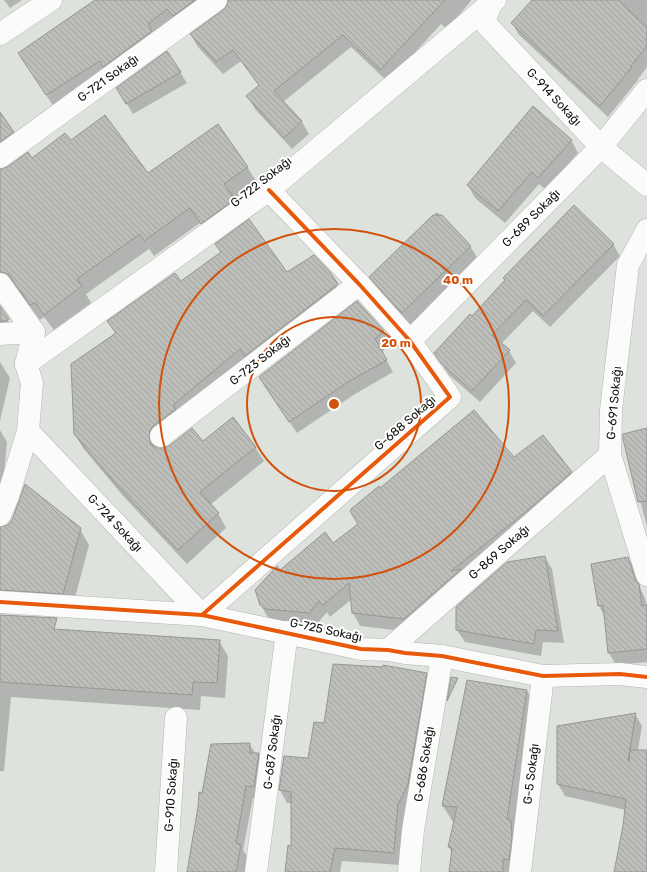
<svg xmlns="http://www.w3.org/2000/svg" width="647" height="872" font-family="Rubik,sans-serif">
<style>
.shadow{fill:#0003}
.building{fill:url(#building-back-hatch);stroke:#959792}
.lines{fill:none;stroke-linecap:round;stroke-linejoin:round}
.minor-casing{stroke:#b3b6b1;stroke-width:23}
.minor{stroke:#fafbfa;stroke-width:22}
.cycleway-casing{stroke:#fff;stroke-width:6}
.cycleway{stroke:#e8590c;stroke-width:4}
.ring{fill:none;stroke:#d2520c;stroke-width:2}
.labels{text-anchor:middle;stroke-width:4;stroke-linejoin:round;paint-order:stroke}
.street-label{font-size:12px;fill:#10130e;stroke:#fff}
.centre{fill:#d2520c;stroke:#fff;stroke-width:2}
.ring-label{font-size:12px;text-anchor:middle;font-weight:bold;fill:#d2520c;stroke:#fff;stroke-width:4;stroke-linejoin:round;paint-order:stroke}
</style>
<defs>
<pattern id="building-back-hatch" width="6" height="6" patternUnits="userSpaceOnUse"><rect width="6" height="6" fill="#bdbeb9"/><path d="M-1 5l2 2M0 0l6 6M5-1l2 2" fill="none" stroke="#a1a29e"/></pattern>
</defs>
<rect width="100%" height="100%" fill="#dee2dc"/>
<!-- shadow -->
<g class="shadow">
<path d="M4 0H22L10 8Z"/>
<path d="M96 0H222L54 107 19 54Z"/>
<path d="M224 0H471V1L447 29 441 24 388 82 351 47 283 102 302 122 309 134 292 149 255 109 248 96 259 86 241 61 223 74 198 47 191 35 224 11 229 1Z"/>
<path d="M533 0H647V67L638 79V80L608 117 519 35 512 23Z"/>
<path d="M180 72 187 83 133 114 117 88Z"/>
<path d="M0 114 22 148 0 165Z"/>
<path d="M218 125 248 168 257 183 234 199 243 215 211 239 200 223 154 256 149 249 86 294 91 303 54 330 44 317 40 320 20 293 16 288 0 292V170L32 159 71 142 147 174Z"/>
<path d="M571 140 578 153 546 190 539 184 505 223 475 198 468 185Z"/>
<path d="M437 212 470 246 478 259 410 325 378 289 370 277Z"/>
<path d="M613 244 620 256 550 327 533 311 501 344 509 351 516 363 480 402 449 375 435 353 472 317Z"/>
<path d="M329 273 346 299 157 446V449H163L203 442 255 447 264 461 210 505 218 513 226 528 187 564 124 497 83 448 75 434 116 335 109 322 181 283 287 274Z"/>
<path d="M0 307 17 335 0 342Z"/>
<path d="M383 331 390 344 382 352 393 372 355 394 297 433 267 389Z"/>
<path d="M0 362 10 378 0 421Z"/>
<path d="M647 429V527L624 438Z"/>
<path d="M0 430 7 442 0 519Z"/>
<path d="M513 458 571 473 578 485 411 632 360 626 353 613 352 599 330 617 327 612 316 625 270 621 263 609 256 590 280 571 333 544 359 525 380 489Z"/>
<path d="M0 528 80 529 89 545 72 609 0 601Z"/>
<path d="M545 557 552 569 564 643 543 642 541 656 465 642 457 630Z"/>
<path d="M628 558 635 570 641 590 645 598 647 606V662L616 665 609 653 605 617 599 606Z"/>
<path d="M0 628 219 641 228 656 225 698 201 696 200 710 11 697 4 771H0Z"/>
<path d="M426 674 433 686 406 815H404L401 865 342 861 340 872H286L292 847V803H287L280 790 308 759 324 724Z"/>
<path d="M527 691 536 707 518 872H450L452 854 449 847 455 822H453L443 806Z"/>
<path d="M635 714 642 726 636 762H647V872H615L624 826 626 810 565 796 558 784Z"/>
<path d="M249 744 256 754H258L265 767 261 799 253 798 243 850 248 858 245 872H188L203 794Z"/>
</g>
<!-- building -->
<g class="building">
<path d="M95 0H195L173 16 167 9 148 24 152 31 103 67 100 61 46 95 18 53Z"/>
<path d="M228 0H445L380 70 343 35 274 91 302 121 284 138 246 96 259 85 233 50 216 62 190 34 223 10 227 5Z"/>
<path d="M532 0H618L647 27V46L631 66 632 67 600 106 511 23Z"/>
<path d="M167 51 181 72 126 104 116 88Z"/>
<path d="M533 106 572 140 538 178 532 172 498 211 467 185Z"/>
<path d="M0 112 14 132 0 142Z"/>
<path d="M105 115 148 173 218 124 248 167 224 184 235 199 201 224 190 208 144 241 140 234 77 279 82 286 44 315 35 302 30 305 10 276 6 273 0 272V169L7 167 28 152 32 158 65 133 71 140Z"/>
<path d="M574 205 614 244 543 316 526 300 492 335 510 350 472 391 441 363 434 353 470 314 472 316 505 280 503 278Z"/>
<path d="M433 215H442L471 246 402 313 369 277Z"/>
<path d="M249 219 287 272 314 255 330 272 338 284 245 356 240 349 173 405 176 409 153 426 150 431 149 438 151 444 157 448H163L169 446 192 428 203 441 233 417 256 447 200 492 219 513 178 550 115 483 74 434 71 364 116 333 107 321 175 273 181 281 221 252 215 244Z"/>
<path d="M357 301 384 331 375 339 387 360 348 382 289 422 259 377Z"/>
<path d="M0 306 9 319 5 321H0Z"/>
<path d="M474 410 514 457 543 435 572 472 527 511 451 571 461 569 404 619 352 613 349 583 323 605 319 601 309 613 265 609 260 605 255 590 277 566 280 570 325 532 333 543 358 524 350 511 351 510V509L379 486 380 488Z"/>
<path d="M647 428V501L638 502 623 439V434Z"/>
<path d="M25 484 81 528 63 594 0 590V527L8 525 12 520Z"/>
<path d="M545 556 558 631 536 630 534 644 456 630V607L507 562Z"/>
<path d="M628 557 635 579 639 584 642 606 647 605V649L608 653 603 605 598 606 591 564Z"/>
<path d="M0 615 57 618 54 629 220 640 217 683 193 682 192 695 0 682Z"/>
<path d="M333 664 383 667V665L427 673 408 784 399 803H398L394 853 335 848 330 872H285L288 845 291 846V792L279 790 284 756 308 758 314 722 324 723Z"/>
<path d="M451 677 458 678 447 701Z"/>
<path d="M467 680 527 690 507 819 511 820 512 837 509 860 503 859V872H449L452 848 448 847 457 807 442 806Z"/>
<path d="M636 713 628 761H629L630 750H647V872H614L623 826 626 799 557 784V726Z"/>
<path d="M250 743V753H259L254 787 246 786 236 843 241 845 236 872H187L198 807 199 792 202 793 211 744Z"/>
</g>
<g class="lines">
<defs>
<g id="minor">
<path d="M488 1 491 4 484 22 601 147 647 185"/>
<path d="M0 34 51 0"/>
<path d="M0 157 216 0"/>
<path d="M647 230 628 265 611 410 610 455 647 575"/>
<path d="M0 284 34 332 26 364 32 383 28 431 8 496 0 515"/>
<path d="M0 334 34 332"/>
<path d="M410 341 601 147 647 90"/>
<path d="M26 364 269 190 495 0"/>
<path d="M28 431 202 615"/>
<path d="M161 436 359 284"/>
<path d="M0 602 202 615 361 649 388 650 405 653 442 656 543 676 620 674 647 677"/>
<path d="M202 615 450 397 410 341 359 284 269 190"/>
<path d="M388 650 610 455"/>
<path d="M166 872 176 718"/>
<path d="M256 872 287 632"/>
<path d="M409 872 413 830 442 656"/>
<path d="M520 872 543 676"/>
</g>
</defs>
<!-- minor casing -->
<use href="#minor" class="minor-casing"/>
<!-- minor -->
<use href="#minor" class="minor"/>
<defs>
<g id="cycleway">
<path d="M0 602 202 615 361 649 388 650 405 653 442 656 543 676 620 674 647 677"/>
<path d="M202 615 450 397 410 341 359 284 269 190"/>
</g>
</defs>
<!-- cycleway casing -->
<use href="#cycleway" class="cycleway-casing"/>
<!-- cycleway -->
<use href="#cycleway" class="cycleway"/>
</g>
<!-- distance rings -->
<g class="ring">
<circle cx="334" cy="404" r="87"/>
<circle cx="334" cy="404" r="175"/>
</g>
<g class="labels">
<!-- street labels -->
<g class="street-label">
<text transform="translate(108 78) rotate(-36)" y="4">G-721 Sokağı</text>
<text transform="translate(554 97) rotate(47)" y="4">G-914 Sokağı</text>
<text transform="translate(261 182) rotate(-38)" y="4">G-722 Sokağı</text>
<text transform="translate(531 218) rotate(-45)" y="4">G-689 Sokağı</text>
<text transform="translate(260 360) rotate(-38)" y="4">G-723 Sokağı</text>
<text transform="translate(614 403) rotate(-85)" y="4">G-691 Sokağı</text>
<text transform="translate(405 423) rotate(-41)" y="4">G-688 Sokağı</text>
<text transform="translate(115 523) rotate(47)" y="4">G-724 Sokağı</text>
<text transform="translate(499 552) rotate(-41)" y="4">G-869 Sokağı</text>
<text transform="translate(326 630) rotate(12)" y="4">G-725 Sokağı</text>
<text transform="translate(272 752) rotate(-83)" y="4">G-687 Sokağı</text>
<text transform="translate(424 764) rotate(-81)" y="4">G-686 Sokağı</text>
<text transform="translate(531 774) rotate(-83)" y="4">G-5 Sokağı</text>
<text transform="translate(171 795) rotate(-86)" y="4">G-910 Sokağı</text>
</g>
</g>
<circle cx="334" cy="404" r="6" class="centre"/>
<g class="ring-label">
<text x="458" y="284">40 m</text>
<text x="396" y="347">20 m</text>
</g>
</svg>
